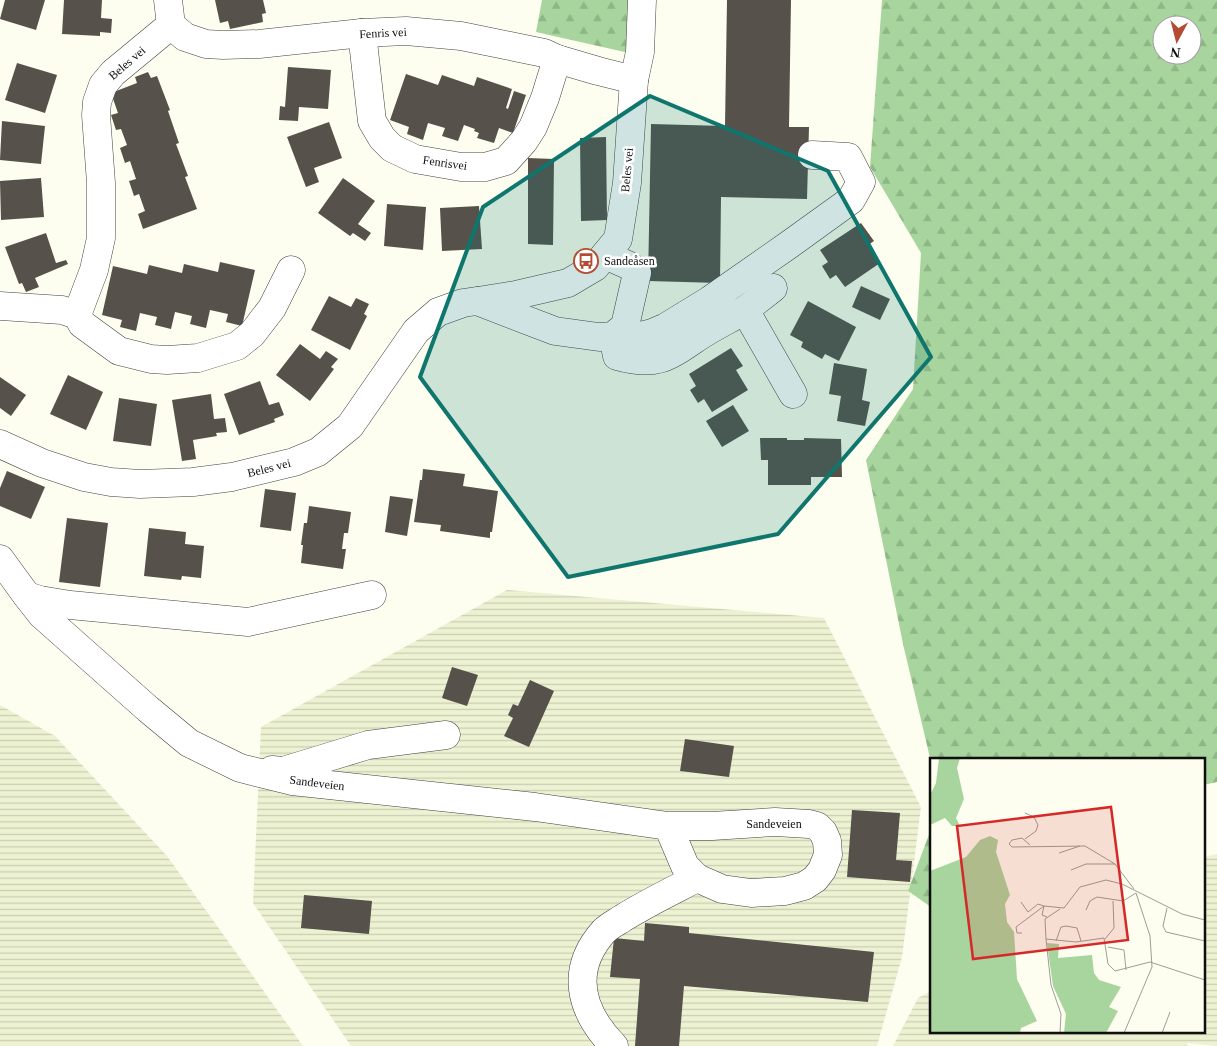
<svg xmlns="http://www.w3.org/2000/svg" width="1217" height="1046" font-family="Georgia,serif">
<style>
.farmland{fill:url(#farmland-rules)}
.forest{fill:url(#forest-firs);fill-rule:evenodd}
.building{fill:#56524b}
.lines{fill:none;stroke-linecap:round;stroke-linejoin:round}
.minor-casing{stroke:#414141;stroke-width:29}
.minor{stroke:#fff;stroke-width:28}
.marked{fill:#0f766e;fill-opacity:0.2;stroke:#0f766e;stroke-width:4;stroke-linejoin:round}
.labels{text-anchor:middle;stroke-width:5;stroke-linejoin:round;paint-order:stroke}
.street-label{font-size:12px;fill:#0e0e0e;stroke:#fff}
.poi-label{font-size:12px;fill:#0e0e0e;stroke:#fff;text-anchor:start}
.inset-road{fill:none;stroke:#9d9e96;stroke-width:1}
.view{fill:#d62828;fill-opacity:0.15;stroke:#d62828;stroke-width:2.5}
.inset-edge{fill:none;stroke:#0e0e0e;stroke-width:2.5}
</style>
<defs>
<pattern id="farmland-rules" width="6" height="5" patternUnits="userSpaceOnUse" patternTransform="scale(1.25)"><rect width="6" height="5" fill="#edf2d2"/><path d="M0 2.5h6" fill="none" stroke="#caceb3"/></pattern>
<pattern id="forest-firs" width="22" height="20" patternUnits="userSpaceOnUse" patternTransform="scale(1.25)"><rect width="22" height="20" fill="#a8d59d"/><path d="M5 1l3.5 6h-7zM16 11l3.5 6h-7z" fill="#8fb686"/></pattern>
</defs>
<rect width="100%" height="100%" fill="#fdfef0"/>
<!-- farmland -->
<g class="farmland">
<path d="M507 590 824 618 921 807 902 957 877 1046H351L253 903 261 727Z"/>
<path d="M0 705 55 736 167 856 303 1046H0Z"/>
<path d="M1217 854V1046L1187 1043 1188 1046H893L918 998 931 991V1032H1203V857Z"/>
</g>
<!-- forest -->
<g class="forest">
<path d="M542 0H628L629 53 536 32Z"/>
<path d="M882 0H1217V782L1203 785V760H931V762L903 644 866 460 913 389 921 253 870 167ZM1162 25H1192V55H1162Z"/>
<path d="M931 829V907L908 891Z"/>
</g>
<!-- building -->
<g class="building">
<path d="M5 0H45L36 30 0 19Z"/>
<path d="M64 0H102L101 18 112 19 111 33 100 32V36L62 34Z"/>
<path d="M215 0H263L266 13 262 14 263 22 230 29 228 21 220 23Z"/>
<path d="M727 0H791L789 127H809L807 199 721 197 720 283 648 281 651 124 725 126Z"/>
<path d="M17 63 57 75 45 113 5 100Z"/>
<path d="M288 67 331 70 328 109 299 107 298 121 279 120 280 106 285 107Z"/>
<path d="M148 72 151 78 157 76 170 110 168 111 179 143 176 144 188 176 185 177 197 209 143 229 138 214 145 211 139 194 134 196 129 181 136 179 130 161 125 163 120 148 127 145 121 129 116 130 111 115 118 113 111 93 137 83 135 77Z"/>
<path d="M406 74 438 85 442 75 474 86 477 77 512 89 506 108 508 109 514 91 526 95 513 133 499 128 494 143 477 138 479 133 474 131 475 129 464 125 458 141 442 136 445 128 428 123 423 140 407 134 409 127 390 120Z"/>
<path d="M2 121 45 126 41 164 0 160Z"/>
<path d="M329 122 342 158 314 168 319 182 306 187 287 137Z"/>
<path d="M606 137 607 220 581 221 580 138Z"/>
<path d="M528 158 554 159 553 245 528 244Z"/>
<path d="M41 178 44 217 1 220 0 181Z"/>
<path d="M343 178 375 201 358 224 371 233 365 241 353 233 350 236 318 213Z"/>
<path d="M387 204 426 207 423 250 384 246Z"/>
<path d="M479 206 482 249 442 251 440 208Z"/>
<path d="M861 223 874 241 868 245 880 263 845 287 836 275 830 279 822 266 828 262 820 250Z"/>
<path d="M46 233 56 263 66 260 68 264 35 278 39 287 26 292 22 283 19 284 5 247Z"/>
<path d="M220 262 255 270 242 326 226 322 228 314 210 310 206 328 190 324 192 316 175 312 171 329 155 325 157 317 140 313 136 331 120 327 122 320 102 315 113 266 147 274 149 265 182 273 184 264 218 272Z"/>
<path d="M861 286 890 299 880 320 852 307Z"/>
<path d="M329 296 351 307 356 298 369 304 364 314 367 316 350 350 311 330Z"/>
<path d="M808 301 856 327 839 361 825 354 822 359 801 347 803 342 790 335Z"/>
<path d="M300 344 320 359 326 351 338 359 331 367 334 369 310 401 276 375Z"/>
<path d="M731 348 743 366 736 370 748 390 712 412 704 399 698 403 690 390 696 386 689 374Z"/>
<path d="M834 363 867 369 862 400 870 402 865 426 837 421 841 396 829 394Z"/>
<path d="M68 375 103 392 86 430 50 414Z"/>
<path d="M0 377 26 395 11 416 0 408Z"/>
<path d="M260 381 269 405 279 402 284 415 274 419 275 422 239 435 224 394Z"/>
<path d="M211 394 214 419 225 418 227 432 216 433 217 436 193 440 196 459 182 461 172 400Z"/>
<path d="M119 398 157 404 151 446 113 441Z"/>
<path d="M733 405 749 431 722 447 706 421Z"/>
<path d="M760 438H787V440H804V438L841 439 842 477H811V485H768V460H761Z"/>
<path d="M423 469 465 474 463 486 498 491 492 532H490V538L440 531 441 525 414 522 420 480H422Z"/>
<path d="M7 471 45 487 31 519 0 506V488Z"/>
<path d="M265 489 296 493 291 531 260 527Z"/>
<path d="M390 496 413 499 407 536 385 532Z"/>
<path d="M309 506 351 512 348 533H344L342 549H346L343 569 301 563 303 545H301L304 523H307Z"/>
<path d="M67 518 108 523 100 587 59 582Z"/>
<path d="M149 528 186 532 185 544 204 546 201 578 182 576 181 580 144 576Z"/>
<path d="M452 667 478 675 467 706 442 698Z"/>
<path d="M530 680 554 691 529 747 504 736 513 718 508 715 513 704 518 706Z"/>
<path d="M685 739 734 746 729 777 680 771Z"/>
<path d="M852 810 900 813 896 860 912 861 910 882 847 877Z"/>
<path d="M304 895 372 901 369 934 301 928Z"/>
<path d="M645 923 689 927V933L874 952 868 1002 684 986 679 1046H635L640 979 610 977 614 938 644 941Z"/>
</g>
<g class="lines">
<defs>
<g id="minor">
<path d="M168 0 171 25 185 37 206 44 223 45 259 44 362 33 406 31 461 36 544 53 557 59 598 71 634 80 640 52 642 0"/>
<path d="M362 33 372 121 382 138 392 148 415 159 461 167H485L506 161 524 141 533 127 545 98 557 59"/>
<path d="M478 301 516 295 568 283 595 267 618 239 627 183 634 80"/>
<path d="M0 306 62 310 77 315 82 324 119 351 151 359 167 360 198 358 237 346 252 334 272 308 291 270"/>
<path d="M745 310 773 288"/>
<path d="M77 315 94 270 101 238V183L96 115 97 102 103 85 113 73 171 25"/>
<path d="M793 394 745 310C730 319 713 327 698 337 667 358 656 367 617 356L613 336 636 337 652 333 666 327 710 300 790 244 851 200 861 182 848 157 812 155"/>
<path d="M0 444 42 463 84 477 111 482 140 484 193 482 232 477 294 462 318 452 350 426 416 331 438 312 463 303 477 301 555 331 599 337 613 336 625 326 637 273 630 266 605 255"/>
<path d="M0 559 27 596 40 600 70 605 248 622 372 595"/>
<path d="M27 596 42 615 148 709 189 743 240 768 292 781 535 807 668 826H712L775 822 809 824 817 826 823 832 827 841 828 855 822 870 815 879 804 886 785 891 751 893 722 889 697 878 685 866 668 826"/>
<path d="M272 770 283 771 368 745 446 735"/>
<path d="M614 1046C580 1011 569 970 604 931 609 926 617 922 623 918 647 903 672 891 697 878"/>
</g>
</defs>
<!-- minor casing -->
<use href="#minor" class="minor-casing"/>
<!-- minor -->
<use href="#minor" class="minor"/>
</g>
<!-- marked area -->
<path class="marked" d="M650 96 828 171 931 357 778 534 568 577 420 377 483 207Z"/>
<!-- icons -->
<defs>
<symbol id="bus-ring" viewBox="-11 -11 22 22"><circle r="9.5" fill="#fff" stroke="#b34c32" stroke-width="1.5"/><path d="M-5-6H5V4H4V6H2V4H-2V6H-4V4H-5ZM-3.5-4V0h7V-4ZM-3.5 1.2v1.5H-2V1.2ZM2 1.2v1.5H3.5V1.2Z" fill="#b34c32"/></symbol>
</defs>
<g fill-rule="evenodd">
<use href="#bus-ring" x="572" y="247" width="28" height="28"/>
</g>
<g class="labels">
<!-- street labels -->
<g class="street-label">
<text transform="translate(383 33) rotate(-3)" y="4">Fenris vei</text>
<text transform="translate(127 63) rotate(-41)" y="4">Beles vei</text>
<text transform="translate(445 163) rotate(8)" y="4">Fenrisvei</text>
<text transform="translate(627 170) rotate(-85)" y="4">Beles vei</text>
<text transform="translate(269 468) rotate(-14)" y="4">Beles vei</text>
<text transform="translate(317 783) rotate(7)" y="4">Sandeveien</text>
<text x="774" y="828">Sandeveien</text>
</g>
<!-- poi labels -->
<g class="poi-label">
<text x="604" y="265">Sandeåsen</text>
</g>
</g>
<!-- overview -->
<g transform="translate(930 758)">
<rect width="275" height="275" fill="#fdfef0"/>
<path d="M9 0H30L27 10 34 41 26 60 30 68H22L15 60 0 67V37L6 25ZM60 78 68 82 66 94 80 137 75 146 77 164 84 174 87 221 107 263 91 270 90 275H0V113L36 99 50 82ZM117 185 129 186 128 200 162 197 164 215 169 222 191 229 179 249 188 253 176 275H134L136 256 123 228Z" fill="#a8d59d"/>
<path class="inset-road" d="M95 55 104 59 108 67 106 73 95 81M100 87 92 80 82 82 79 86 82 89 155 88 185 106M129 95 150 88M141 112 156 106H185L204 131M91 144 98 154 108 146 114 148M237 150 233 168 236 174 275 183M156 152 160 143 167 139 193 143 206 135M117 159 112 157 114 148 134 150 150 129 176 122 192 126 252 156 275 162M92 175H87L86 169 114 148M116 181 115 161 130 151M175 181 184 170 183 143M126 183 131 169 136 168 147 170 151 183M178 189 194 192 196 212M130 275 131 256 121 227 116 181 146 184 174 180 178 206 185 213 220 204 275 222M194 275 222 209 220 178 206 135M232 275 240 254"/>
<path class="view" d="M181 49 198 182 43 201 27 68Z"/>
<rect width="275" height="275" class="inset-edge"/>
</g>
<!-- north arrow -->
<g transform="translate(1177 40) rotate(187)"><circle r="24" fill="#ffffff" stroke="#9f9f9f"/>
<path d="M0-4L9 19L0 12L-9 19Z" fill="#b34c32"/>
<text y="-8" font-size="14" font-weight="bold" text-anchor="middle" fill="#0e0e0e">N</text>
</g>
</svg>
